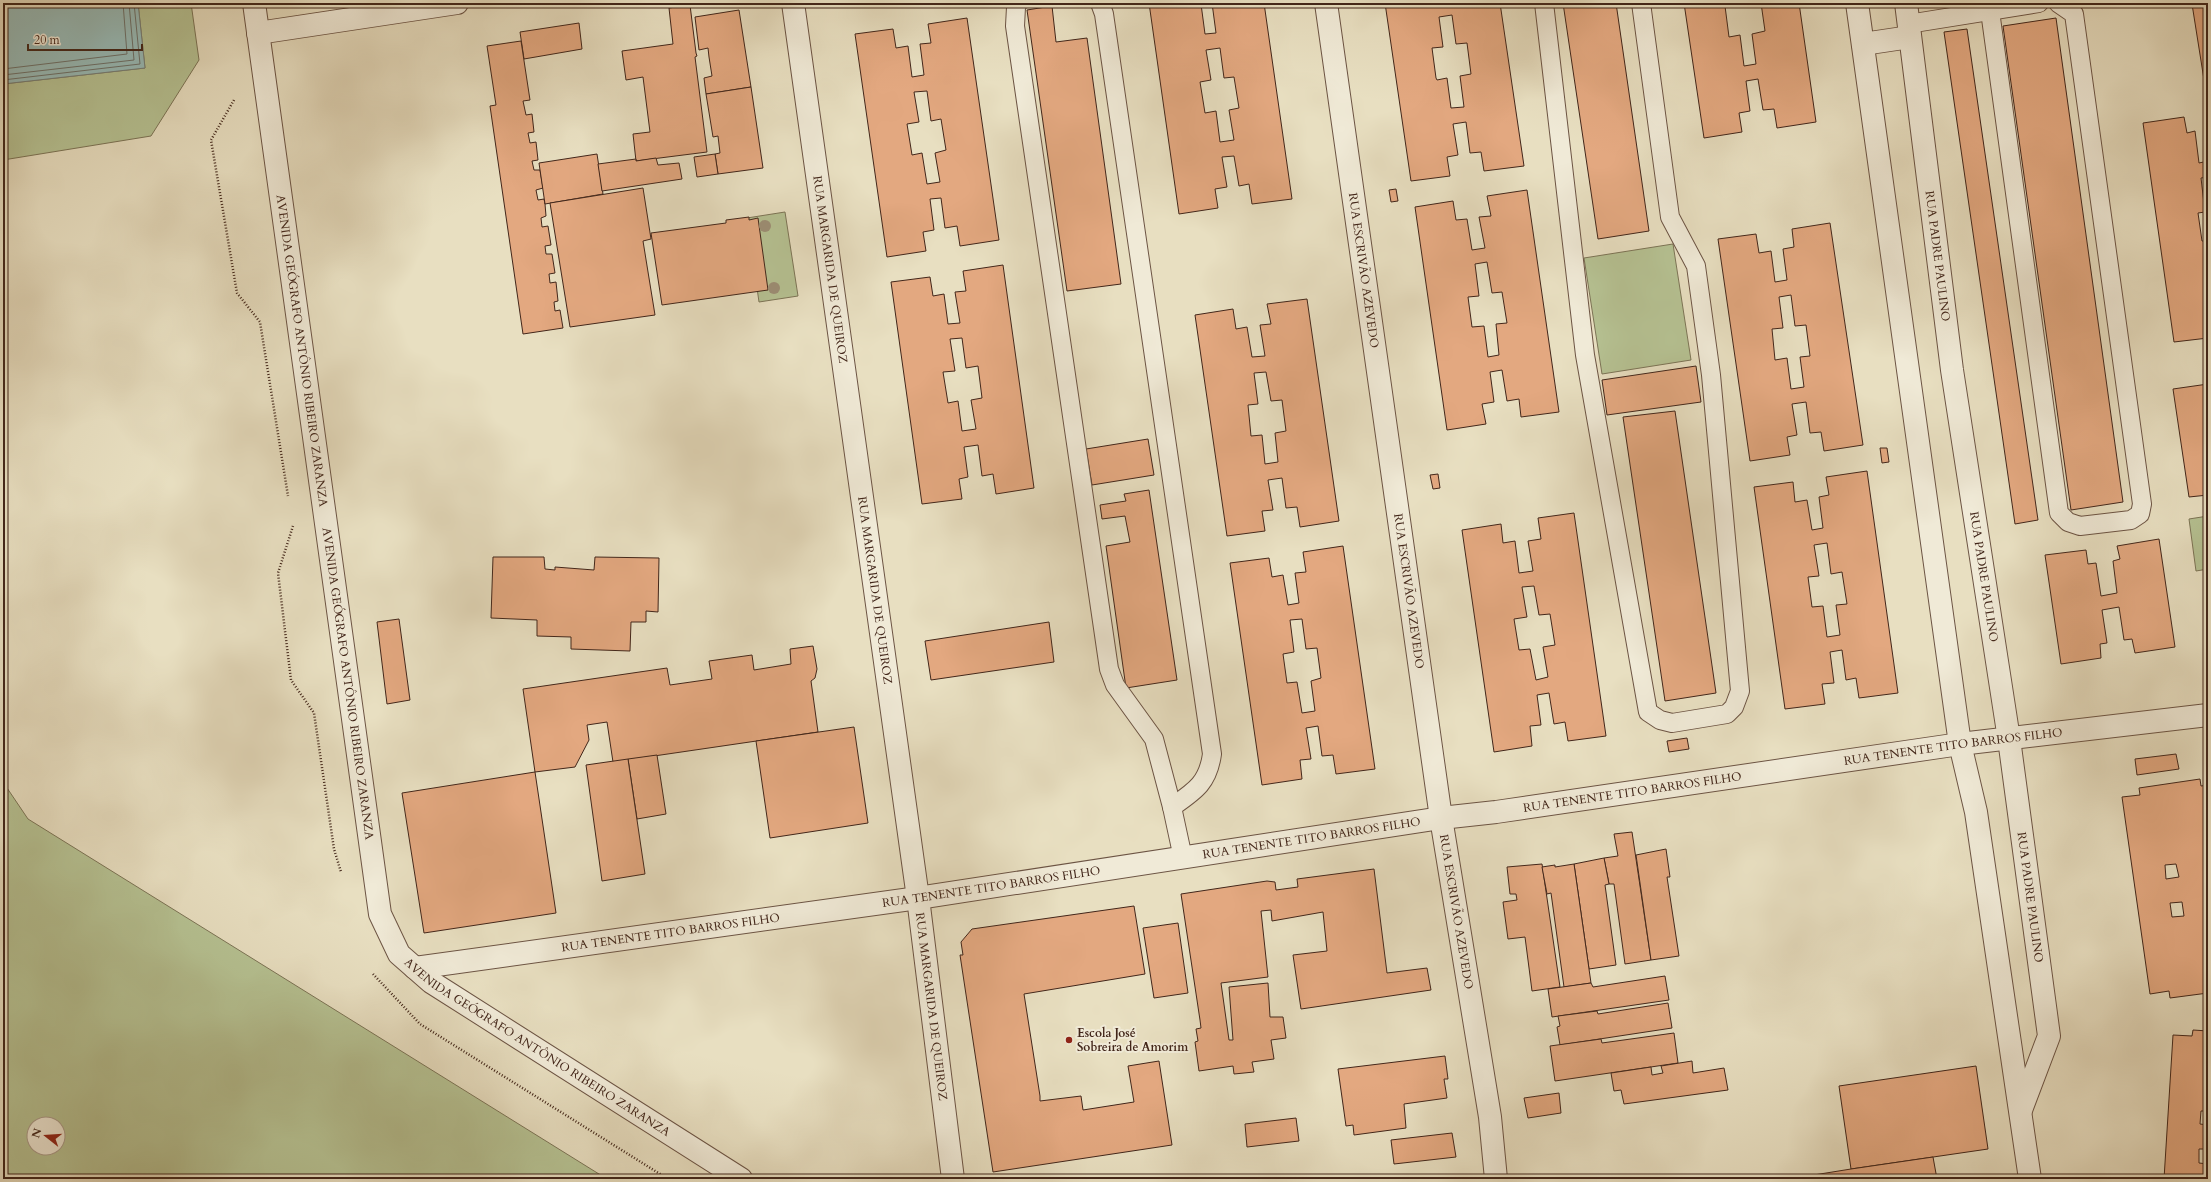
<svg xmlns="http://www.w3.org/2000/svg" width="2211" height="1182" font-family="Cardo,serif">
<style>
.green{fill:#b6c293;stroke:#7c7456;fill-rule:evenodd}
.water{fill:#98bcb9;stroke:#768079}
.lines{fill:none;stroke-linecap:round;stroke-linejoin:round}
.shore{stroke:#6d716a;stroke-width:1}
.building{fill:#e3a880;stroke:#42261a;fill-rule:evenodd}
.service-casing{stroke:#6c5444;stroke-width:20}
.minor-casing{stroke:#6c5444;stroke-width:24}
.path{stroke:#42261a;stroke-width:2.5;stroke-dasharray:1 2;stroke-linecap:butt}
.service{stroke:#f0ead7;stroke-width:18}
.minor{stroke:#f0ead7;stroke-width:22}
.tree{fill:#9d8f76}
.poi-dot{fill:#8f2418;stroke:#f0ead7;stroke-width:1.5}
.labels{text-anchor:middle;stroke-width:4;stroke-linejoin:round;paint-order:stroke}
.street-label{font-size:12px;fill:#42261a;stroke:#f0ead7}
.poi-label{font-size:12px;font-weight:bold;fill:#42261a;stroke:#f0ead7;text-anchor:start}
</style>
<rect width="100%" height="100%" fill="#e8dfc1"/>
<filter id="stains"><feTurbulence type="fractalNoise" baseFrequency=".005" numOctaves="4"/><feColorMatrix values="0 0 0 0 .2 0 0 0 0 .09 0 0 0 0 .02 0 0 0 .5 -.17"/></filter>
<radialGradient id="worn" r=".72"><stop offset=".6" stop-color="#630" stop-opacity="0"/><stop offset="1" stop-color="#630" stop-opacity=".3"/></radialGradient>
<!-- green -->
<g class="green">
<path d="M138 3H191L199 60 151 136 3 160V84L145 68Z"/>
<path d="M785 212 798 296 759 302 747 218Z"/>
<path d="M1673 244 1691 360 1602 374 1584 258Z"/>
<path d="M2208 516V569L2196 571 2189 519Z"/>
<path d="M3 782 28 819 607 1179H3ZM34 1124H58V1148H34Z"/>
</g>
<!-- water -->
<path class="water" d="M3 3H138L145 68 3 84Z"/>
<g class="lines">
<!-- shore -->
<g class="shore">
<path d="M3 69 127 54 123 3"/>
<path d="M3 75 134 60 129 3"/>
<path d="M3 80 140 64 134 3"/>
</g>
</g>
<!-- building -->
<g class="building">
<path d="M1149 3H1189V5L1201 4 1205 34 1216 33 1212 3H1264L1292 199 1252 204 1249 184 1239 186 1234 156 1222 157 1227 187 1215 189 1218 208 1179 214ZM1220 48 1224 78 1234 77 1239 108 1229 110 1234 140 1220 142 1216 111 1205 113 1200 82 1211 80 1206 50Z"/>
<path d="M1385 3H1500L1524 166 1484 171 1481 152 1470 153 1466 122 1453 124 1458 155 1447 157 1450 176 1411 181ZM1452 15 1456 44 1467 43 1471 74 1460 76 1464 107 1451 108 1447 78 1437 80 1436 78 1432 48 1443 47 1439 17Z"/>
<path d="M1563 3H1616L1649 231 1598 239Z"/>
<path d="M1684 3H1736V5L1725 6 1729 37 1740 35 1744 66 1756 64 1752 34 1765 31 1761 3H1799L1816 122 1777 128 1774 109 1763 110 1758 79 1746 81 1750 111 1739 113 1742 132 1704 138Z"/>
<path d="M2208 3V105L2192 4Z"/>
<path d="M690 5 696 53 697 56 695 57 707 152 636 161 633 134 650 132 643 77 626 80 622 51 673 44 669 8Z"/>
<path d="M1052 6 1056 42 1087 38 1121 284 1067 291 1027 10Z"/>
<path d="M739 10 751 87 706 94 704 78 712 76 709 57 708 48 699 50 695 17Z"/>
<path d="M967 18 999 240 960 246 957 226 945 228 941 198 930 199 934 230 923 232 926 251 887 257 855 34 893 29 896 48 908 46 912 77 924 75 920 44 931 43 928 24ZM927 91 931 121 941 119 946 150 935 153 940 182 927 184 922 153 912 155 907 124 919 122 914 92Z"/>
<path d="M2056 18 2123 502 2071 510 2003 26Z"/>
<path d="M579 23 582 49 524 59 520 32Z"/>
<path d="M1967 29 2038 520 2015 524 1944 32Z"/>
<path d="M521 41 530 100 523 101 526 115 532 114 534 132 528 133 530 143 536 142 538 160 532 161 534 170H540L543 188 536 190 538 200 544 199 545 204 546 216 541 218 542 227 548 226 551 245 545 246 546 254H552L555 273 549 274 550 283 556 282 558 301 554 302 555 311 560 310 563 328 523 334 490 106 496 105 487 46Z"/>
<path d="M751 87 763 168 718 174 715 154 720 153 718 136 713 137 706 94Z"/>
<path d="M2184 117 2187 133 2195 131 2199 163 2208 161V177L2201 178 2205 212 2198 213 2202 241H2208V338L2174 342 2143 123Z"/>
<path d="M597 154 603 194 545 204 539 163Z"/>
<path d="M715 154 718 174 697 177 694 157Z"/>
<path d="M656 158 658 165 679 163 682 179 602 191 598 164 636 159V161Z"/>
<path d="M643 188 651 239 643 241 655 315 570 327 550 203Z"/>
<path d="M1396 189 1398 201 1391 202 1389 190Z"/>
<path d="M1527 190 1559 412 1521 417 1519 399 1507 401 1502 370 1490 372 1494 402 1482 404 1486 424 1447 430 1415 207 1453 201 1456 220 1467 219 1472 250 1485 248 1479 217 1491 216 1487 196ZM1487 262 1492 293 1502 292 1507 323 1496 324 1499 355 1488 357 1484 326 1472 327 1468 297 1479 296 1475 264Z"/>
<path d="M749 217V220L758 218 768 290 662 305 651 233 726 223V220Z"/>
<path d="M1830 223 1863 445 1824 451 1821 432 1810 433 1806 402 1792 404 1797 435 1787 437 1790 455 1750 461 1718 239 1756 234 1759 253 1771 251 1775 282 1787 280 1783 249 1794 247 1792 229ZM1791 295 1795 326 1806 325 1810 356 1800 357 1804 387 1791 389 1787 358 1775 360 1772 329 1783 328 1779 297Z"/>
<path d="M1003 265 1034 488 996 494 993 474 982 476 978 445 964 447 968 477 959 479 962 499 922 504 891 282 930 277 933 296 944 294 948 324 960 323 955 292 966 291 963 271ZM962 338 966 368 978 366 982 398 971 400 976 429 962 431 958 401 948 403 943 372 955 371 950 339Z"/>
<path d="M1307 299 1339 521 1300 527 1297 507 1286 508 1282 478 1268 480 1273 510 1262 511 1265 531 1227 536 1195 315 1233 309 1236 329 1247 327 1252 357 1265 356 1260 325 1271 324 1267 304ZM1266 372 1271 401 1282 400 1286 431 1275 433 1278 462 1265 464 1262 435 1251 436 1248 405 1258 404 1254 373Z"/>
<path d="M1696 366 1701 402 1607 415 1602 380Z"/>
<path d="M2208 384V495L2189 497 2173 389Z"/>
<path d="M1675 411 1716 693 1665 701 1623 417Z"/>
<path d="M1148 439 1154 475 1092 485 1086 449Z"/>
<path d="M1880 448H1887L1889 462 1882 463Z"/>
<path d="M1867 471 1898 693 1859 698 1856 678 1846 680 1842 650 1830 652 1834 683 1822 684 1825 704 1785 709 1754 487 1793 482 1795 502 1807 500 1812 530 1823 528 1819 497 1829 495 1826 477ZM1827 543 1831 574 1842 572 1847 604 1836 605 1840 635 1827 637 1823 606 1812 607 1808 577 1819 576 1814 545Z"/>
<path d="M1438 474 1440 488 1433 489 1430 475Z"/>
<path d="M1149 490 1177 680 1126 688 1106 546 1130 542 1125 516 1102 519 1100 505 1126 501 1124 494Z"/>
<path d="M1574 513 1606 736 1568 741 1565 722 1554 724 1549 693 1537 695 1541 725 1530 726 1532 746 1494 752 1462 530 1501 524 1503 543 1515 541 1519 573 1533 571 1528 541 1541 539 1538 518ZM1534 586 1539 615 1550 614 1555 645 1543 647 1548 677 1536 680 1530 649 1519 650 1514 619 1527 617 1522 587Z"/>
<path d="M2159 539 2175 647 2135 653 2132 639 2124 640 2119 607 2102 610 2107 643 2100 644 2101 658 2061 664 2045 555 2086 550 2088 564 2096 563 2101 596 2117 593 2113 561 2120 559 2117 546Z"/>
<path d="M1343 546 1375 769 1336 774 1333 755 1322 756 1318 726 1306 728 1311 759 1300 760 1302 779 1262 785 1230 563 1269 558 1272 577 1283 575 1288 605 1299 603 1295 573 1306 572 1303 552ZM1302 619 1306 649 1317 648 1321 678 1311 681 1315 711 1302 713 1297 682 1287 683 1283 654 1294 652 1290 620Z"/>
<path d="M493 557H544L545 569 555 570V567L594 570 595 557 659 558 658 612 646 611V622H631L630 651 571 649V637L537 636V620L491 618Z"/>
<path d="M399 619 410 700 387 704 377 622Z"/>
<path d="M1049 622 1054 662 931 680 925 641Z"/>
<path d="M813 646 817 669 815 678 811 681 818 732 613 762 607 722 587 725 589 740 575 767 535 772 523 689 667 668 670 685 712 679 709 661 752 655 754 670 791 664 790 649Z"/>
<path d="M854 727 868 823 770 838 756 741Z"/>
<path d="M1687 738 1689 749 1669 752 1667 741Z"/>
<path d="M2176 754 2179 769 2137 775 2135 759Z"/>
<path d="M657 755 666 814 637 819 628 759Z"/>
<path d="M628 759 645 874 602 881 586 765Z"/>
<path d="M535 772 556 913 424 933 402 793Z"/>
<path d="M2200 779 2201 786 2208 785V993L2170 998 2169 991 2150 994 2122 797 2140 795 2139 788ZM2176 864 2179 877 2166 879 2165 865ZM2182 902 2184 916 2172 917 2170 903Z"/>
<path d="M1632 832 1651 960 1625 964 1614 884H1609L1604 858 1618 856 1614 834Z"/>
<path d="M1666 849 1670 877H1667L1679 956 1651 960 1636 855Z"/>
<path d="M1604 858 1609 884 1605 885 1616 965 1589 969 1574 864Z"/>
<path d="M1542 864 1560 987 1532 991 1525 937 1508 939 1503 902 1517 900 1516 894H1510L1507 867Z"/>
<path d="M1574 864 1591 983 1564 987 1551 893 1547 894 1542 867 1555 865V867Z"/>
<path d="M1374 869 1387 973 1427 968 1431 990 1301 1009 1293 955 1327 951 1323 912 1272 921 1271 910 1261 911 1268 977 1221 983 1229 1040H1233L1229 987 1268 983 1270 1017H1283L1286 1038 1271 1040 1274 1059 1252 1062 1254 1072 1234 1074 1233 1066 1199 1071 1195 1042 1198 1041 1196 1029 1201 1028 1200 1020 1181 894 1267 881 1275 882 1276 890 1298 887 1297 879Z"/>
<path d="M1134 906 1145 974 1024 994 1040 1096V1101L1081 1096 1083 1110 1134 1102 1128 1066 1159 1061 1172 1145 993 1172 960 955H963L961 942 972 929Z"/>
<path d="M1178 923 1188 993 1154 998 1143 928Z"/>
<path d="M1665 976 1669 1000 1552 1017 1548 989 1591 983 1593 987Z"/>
<path d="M1668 1003 1672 1028 1560 1045 1557 1027 1560 1026 1558 1016 1597 1011 1598 1014Z"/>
<path d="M2193 1030 2208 1031V1111H2201L2200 1124 2208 1125V1149H2199V1163L2208 1164V1179H2164L2173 1035 2192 1036Z"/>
<path d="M1674 1033 1678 1063 1555 1081 1550 1046 1601 1039 1602 1043Z"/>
<path d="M1445 1056 1448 1079H1444L1447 1098 1404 1104 1406 1128 1354 1135 1353 1125 1346 1126 1338 1069Z"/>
<path d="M1692 1061 1693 1073 1724 1068 1728 1090 1624 1104 1621 1090 1614 1091 1611 1073 1651 1067 1652 1075 1663 1073 1661 1066Z"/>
<path d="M1976 1066 1988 1149 1851 1169 1839 1086Z"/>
<path d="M1559 1093 1561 1113 1528 1118 1524 1098Z"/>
<path d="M1296 1118 1299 1141 1247 1147 1245 1124Z"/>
<path d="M1452 1133 1456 1157 1394 1164 1391 1140Z"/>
<path d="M1933 1157 1937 1179H1789L1851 1169Z"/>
</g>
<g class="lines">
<defs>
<g id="service">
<path d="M1018 3 1016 7 1015 26 1109 669 1115 685 1154 739 1172 807 1183 858"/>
<path d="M1100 3 1104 14 1212 754C1208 783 1195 791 1172 807"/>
<path d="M1544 3 1585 355 1648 712 1660 720 1672 723 1727 714 1734 707 1740 691 1711 375 1696 266 1670 217 1641 3"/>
<path d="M1990 11 2059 513 2068 522 2080 526 2131 520 2140 514 2142 504 2074 14 2058 3"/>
<path d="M1908 24 2039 3"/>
</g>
<g id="minor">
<path id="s1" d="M254 3 380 914 399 954 431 982 741 1179"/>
<path id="s2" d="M793 3 918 898 953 1179"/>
<path id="s3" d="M1326 3 1441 818 1490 1117 1496 1179"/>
<path d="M1857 3 1960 744 1976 812 2030 1179"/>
<path id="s4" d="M1906 3 1952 370 2009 739 2049 1036 2021 1110"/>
<path d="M258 33 457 3"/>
<path d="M1863 44 1910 37"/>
<path id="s5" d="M415 968 918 898 1441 818 1496 812 1960 744 2208 715"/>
</g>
</defs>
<!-- service casing -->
<use href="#service" class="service-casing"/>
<!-- minor casing -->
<use href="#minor" class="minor-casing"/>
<!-- path -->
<g class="path">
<path d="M234 100 211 140 237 293 260 322 288 496"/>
<path d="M293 526 278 573 291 680 314 713 334 849 341 872"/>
<path d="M373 974 420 1024 668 1179"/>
</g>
<!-- service -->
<use href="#service" class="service"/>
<!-- minor -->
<use href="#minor" class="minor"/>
</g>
<!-- trees -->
<g class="tree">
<circle cx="765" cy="226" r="6"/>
<circle cx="774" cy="288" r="6"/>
</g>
<!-- markers -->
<circle class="poi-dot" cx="1069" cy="1040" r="4"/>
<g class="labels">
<!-- street labels -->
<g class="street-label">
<text dy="4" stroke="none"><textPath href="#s4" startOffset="255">RUA PADRE PAULINO</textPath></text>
<text dy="4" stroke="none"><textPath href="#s2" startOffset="269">RUA MARGARIDA DE QUEIROZ</textPath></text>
<text dy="4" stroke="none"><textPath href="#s3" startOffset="270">RUA ESCRIVÃO AZEVEDO</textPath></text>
<text dy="4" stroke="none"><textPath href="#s1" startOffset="351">AVENIDA GEÓGRAFO ANTÔNIO RIBEIRO ZARANZA</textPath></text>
<text dy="4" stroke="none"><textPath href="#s4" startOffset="579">RUA PADRE PAULINO</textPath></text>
<text dy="4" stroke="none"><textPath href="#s2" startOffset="593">RUA MARGARIDA DE QUEIROZ</textPath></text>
<text dy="4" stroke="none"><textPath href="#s3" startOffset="594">RUA ESCRIVÃO AZEVEDO</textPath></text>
<text dy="4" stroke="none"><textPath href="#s1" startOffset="687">AVENIDA GEÓGRAFO ANTÔNIO RIBEIRO ZARANZA</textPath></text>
<text dy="4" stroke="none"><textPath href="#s5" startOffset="1554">RUA TENENTE TITO BARROS FILHO</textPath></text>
<text dy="4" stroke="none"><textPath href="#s5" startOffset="1230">RUA TENENTE TITO BARROS FILHO</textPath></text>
<text dy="4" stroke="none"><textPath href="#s5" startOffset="906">RUA TENENTE TITO BARROS FILHO</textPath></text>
<text dy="4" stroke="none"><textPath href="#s5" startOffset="582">RUA TENENTE TITO BARROS FILHO</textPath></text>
<text dy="4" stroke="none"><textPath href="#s4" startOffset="903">RUA PADRE PAULINO</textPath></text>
<text dy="4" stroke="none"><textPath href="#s3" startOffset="918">RUA ESCRIVÃO AZEVEDO</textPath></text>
<text dy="4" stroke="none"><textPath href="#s5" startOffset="258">RUA TENENTE TITO BARROS FILHO</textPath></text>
<text dy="4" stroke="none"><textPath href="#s2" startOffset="1013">RUA MARGARIDA DE QUEIROZ</textPath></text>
<text dy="4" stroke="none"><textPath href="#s1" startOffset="1131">AVENIDA GEÓGRAFO ANTÔNIO RIBEIRO ZARANZA</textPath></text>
</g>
<!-- poi labels -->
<g class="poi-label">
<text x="1077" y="1037">Escola José<tspan x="1077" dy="14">Sobreira de Amorim</tspan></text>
</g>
</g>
<!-- margin -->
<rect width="2211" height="1182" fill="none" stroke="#e8dfc1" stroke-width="16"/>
<rect x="4" y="4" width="2203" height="1174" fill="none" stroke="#42261a" stroke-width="2"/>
<rect x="8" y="8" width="2195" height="1166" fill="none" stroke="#42261a"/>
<!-- north arrow -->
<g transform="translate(46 1136) rotate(287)"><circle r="19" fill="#f0ead7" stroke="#aa9c8b"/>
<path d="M0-3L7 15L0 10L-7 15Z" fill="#8f2418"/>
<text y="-6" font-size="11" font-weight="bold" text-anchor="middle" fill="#42261a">N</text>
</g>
<!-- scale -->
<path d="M28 44v6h114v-6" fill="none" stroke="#42261a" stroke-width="2"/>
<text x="34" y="44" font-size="12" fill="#42261a" stroke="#f0ead7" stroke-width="3" paint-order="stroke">20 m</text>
<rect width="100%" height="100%" filter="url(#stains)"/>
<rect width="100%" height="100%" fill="url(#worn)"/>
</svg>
